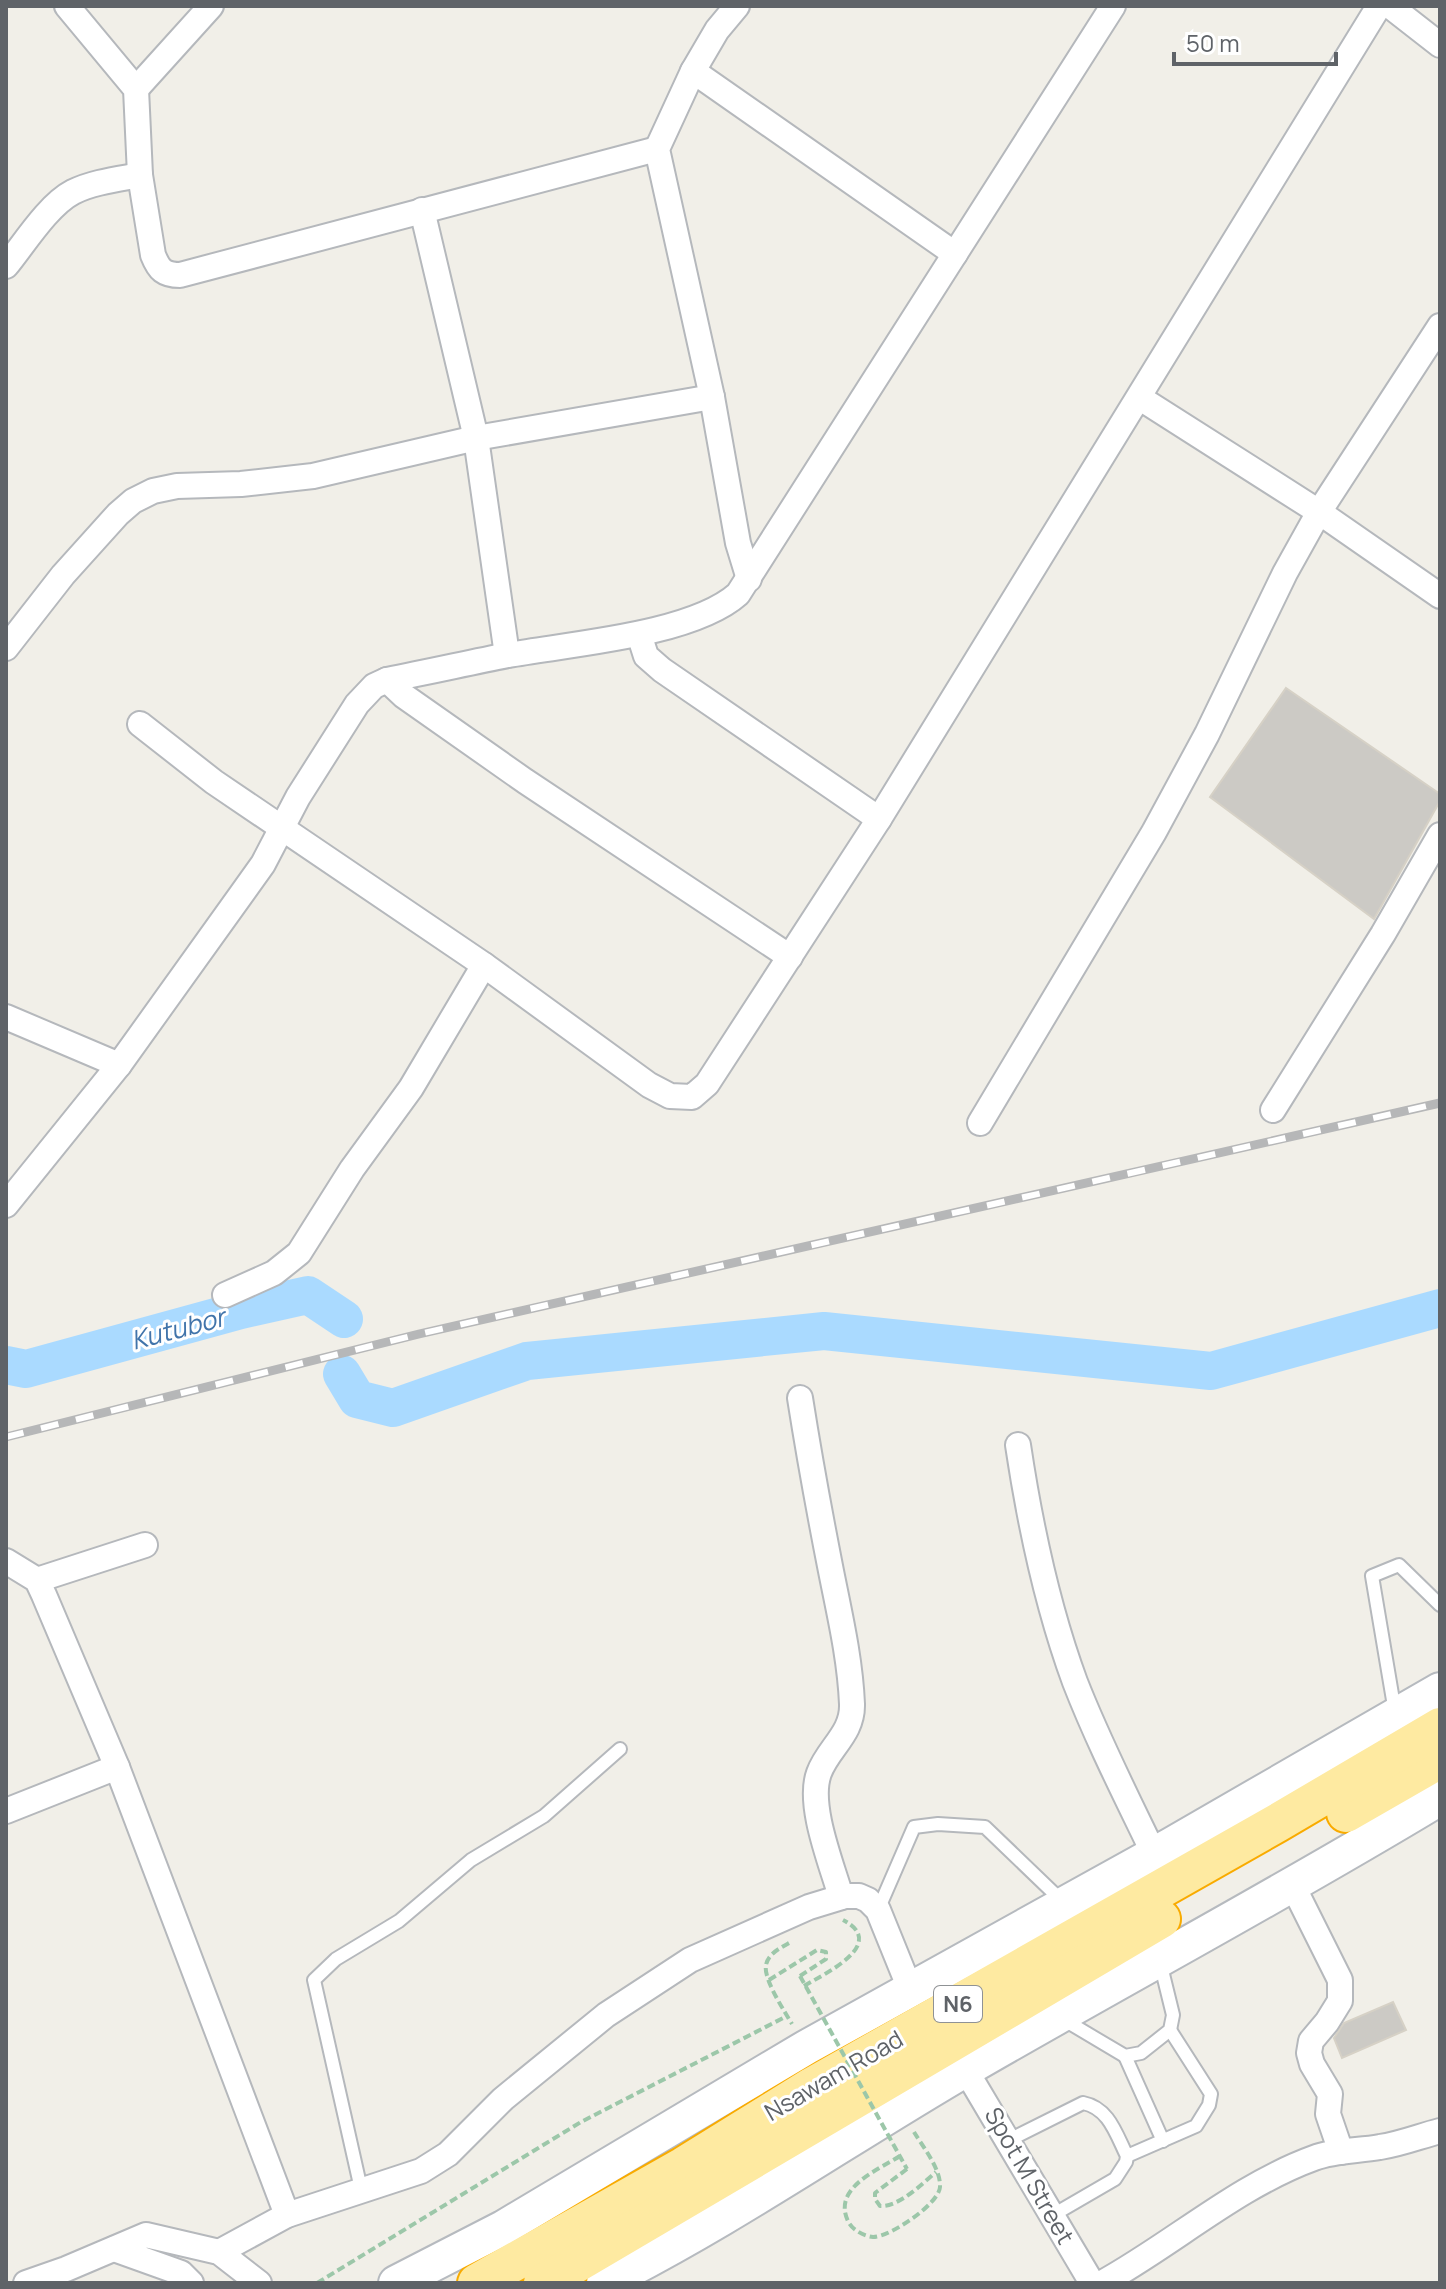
<svg xmlns="http://www.w3.org/2000/svg" width="1446" height="2289" font-family="Manrope,sans-serif">
<style>
.lines{fill:none;stroke-linecap:round;stroke-linejoin:round}
.river{stroke:#aadaff;stroke-width:38}
.building{fill:#cccac5;stroke:#d6d1c6;stroke-width:2}
.service-casing{stroke:#b5b8bc;stroke-width:16}
.minor-casing{stroke:#b5b8bc;stroke-width:28}
.secondary-casing{stroke:#b6babf;stroke-width:38}
.trunk-casing{stroke:#f9ab00;stroke-width:42}
.path{stroke:#9cc7a9;stroke-width:4;stroke-dasharray:8 4;stroke-linecap:butt}
.service{stroke:#fff;stroke-width:12}
.minor{stroke:#fff;stroke-width:24}
.secondary{stroke:#fff;stroke-width:34}
.trunk{stroke:#feeaa1;stroke-width:38}
.rail-casing{stroke:#b6b7b8;stroke-width:9}
.rail{stroke:#fff;stroke-width:6;stroke-dasharray:18;stroke-linecap:butt}
.path-bridge{stroke:#9cc7a9;stroke-width:4;stroke-dasharray:8 4;stroke-linecap:butt}
.labels{text-anchor:middle;stroke-width:6;stroke-linejoin:round;paint-order:stroke}
.shield{fill:#fff;stroke:#8f9295;stroke-width:2}
.shield-label{font-size:22px;font-weight:bold;fill:#5f6368}
.street-label{font-size:24px;fill:#5f6368;stroke:#fff}
.water-label{font-size:26px;font-style:italic;fill:#4174aa;stroke:#fff}
</style>
<rect width="100%" height="100%" fill="#f1efe8"/>
<g class="lines">
<!-- river -->
<g class="river">
<path d="M6 1365 26 1369 241 1310 308 1295 344 1319"/>
<path d="M342 1374 357 1399 393 1408 527 1361 824 1331 1211 1371 1440 1308"/>
</g>
</g>
<!-- building -->
<g class="building">
<path d="M1286 688 1440 794V801L1374 919 1210 797Z"/>
<path d="M1393 2002 1406 2030 1342 2058 1334 2038 1344 2023Z"/>
</g>
<g class="lines">
<defs>
<g id="service">
<path d="M1395 1712 1372 1576 1399 1565 1440 1605"/>
<path d="M878 1910 914 1827 938 1824 985 1827 1062 1901"/>
<path d="M1061 2018 1125 2056 1141 2053 1170 2030 1173 2015 1160 1962"/>
<path d="M1125 2056 1163 2141"/>
<path d="M1009 2140 1083 2103C1109 2108 1116 2134 1127 2156L1126 2162 1115 2179 1053 2215"/>
<path d="M1127 2156 1196 2126 1209 2105 1211 2094 1170 2030"/>
<path d="M361 2189 314 1980 336 1959 399 1921 471 1860 544 1816 620 1749"/>
</g>
<g id="minor">
<path d="M67 6 136 89 140 175 153 255C159 270 164 275 180 275L657 149"/>
<path d="M737 6 717 30 693 71 657 149 712 397 738 543 749 579"/>
<path d="M1390 6 1440 45"/>
<path d="M693 71 955 254"/>
<path d="M136 89 211 6"/>
<path d="M422 210 476 438 507 655"/>
<path d="M6 266C24 244 48 205 73 192 93 182 119 179 140 175"/>
<path d="M1140 398 1319 512 1440 596"/>
<path d="M639 634 646 656 662 670 879 819"/>
<path d="M6 648 63 575 118 514 133 501 153 491 177 486 241 484 313 476 476 438 712 397"/>
<path d="M387 680 404 696 525 781 790 957"/>
<path d="M140 724 214 782 484 965 649 1085 670 1096 692 1097 707 1084 879 819 1379 6"/>
<path d="M6 1017 119 1065"/>
<path d="M1273 1110 1383 934 1440 835"/>
<path d="M980 1123 1154 832 1207 734 1285 573 1319 512 1440 326"/>
<path d="M6 1205 119 1065 243 892 263 864 298 797 357 704 374 686 387 680C428 672 468 663 508 655 569 644 692 635 738 594L1113 6"/>
<path d="M225 1295 274 1273 299 1253 352 1169 411 1088 484 965"/>
<path d="M800 1398C809 1455 819 1510 830 1566 839 1612 850 1657 852 1704 853 1734 828 1748 819 1773 807 1805 832 1865 841 1897"/>
<path d="M1018 1445C1030 1525 1047 1606 1075 1682 1098 1741 1127 1798 1154 1854"/>
<path d="M6 1561 37 1580 44 1595 117 1767 287 2215"/>
<path d="M37 1580 145 1545"/>
<path d="M6 1811 117 1767"/>
<path d="M1293 1886 1340 1980V2001L1327 2022 1311 2041 1309 2053 1312 2064 1330 2094 1328 2114 1341 2152"/>
<path d="M965 2069 1092 2283"/>
<path d="M114 2249 181 2273 191 2283"/>
<path d="M219 2252 287 2215 421 2171 448 2154 503 2099 606 2015 690 1960 809 1907 845 1896H859L868 1900 878 1910 910 1989"/>
<path d="M26 2283 66 2269 146 2235 219 2252 259 2283"/>
<path d="M1102 2283C1173 2244 1237 2186 1314 2158 1335 2150 1358 2151 1380 2147 1401 2144 1420 2136 1440 2131"/>
</g>
<g id="secondary">
<path d="M396 2283 503 2228 807 2047 1171 1845 1440 1690"/>
<path d="M604 2283C730 2220 846 2139 968 2068 1125 1977 1285 1892 1440 1798"/>
</g>
<g id="trunk">
<path d="M1346 1813 1440 1759"/>
<path d="M477 2283 684 2166 813 2086 1277 1823 1440 1727"/>
<path d="M543 2283 1161 1919"/>
</g>
</defs>
<!-- service casing -->
<use href="#service" class="service-casing"/>
<!-- minor casing -->
<use href="#minor" class="minor-casing"/>
<!-- secondary casing -->
<use href="#secondary" class="secondary-casing"/>
<!-- trunk casing -->
<use href="#trunk" class="trunk-casing"/>
<!-- path -->
<g class="path">
<path d="M789 1943C780 1948 768 1954 766 1965 763 1979 785 2012 792 2024"/>
<path d="M769 1980 817 1950 826 1952V1959L800 1976"/>
<path d="M804 1986C824 1974 889 1944 843 1920"/>
<path d="M900 2156C878 2170 832 2188 848 2221 852 2230 864 2236 873 2237 890 2237 939 2204 940 2187 941 2169 923 2147 914 2132"/>
<path d="M907 2169 875 2193V2199L880 2206C899 2207 922 2184 936 2172"/>
<path d="M317 2283 581 2122 787 2016"/>
</g>
<!-- service -->
<use href="#service" class="service"/>
<!-- minor -->
<use href="#minor" class="minor"/>
<!-- secondary -->
<use href="#secondary" class="secondary"/>
<!-- trunk -->
<use href="#trunk" class="trunk"/>
<defs>
<path id="rail" d="M6 1437 419 1334 1440 1103"/>
</defs>
<!-- rail casing -->
<use href="#rail" class="rail-casing"/>
<!-- rail -->
<use href="#rail" class="rail"/>
<!-- path-bridge -->
<path class="path-bridge" d="M800 1976 907 2169"/>
</g>
<g class="labels">
<!-- shield labels -->
<rect class="shield" x="934" y="1986" width="48" height="36" rx="6"/>
<g class="shield-label">
<text x="958" y="2012">N6</text>
</g>
<!-- street labels -->
<g class="street-label">
<text transform="translate(834 2076) rotate(-30)" y="8">Nsawam Road</text>
<text transform="translate(1029 2176) rotate(60)" y="8">Spot M Street</text>
</g>
<!-- water labels -->
<g class="water-label">
<text transform="translate(178 1329) rotate(-15)" y="9">Kutubor</text>
</g>
</g>
<!-- border -->
<rect width="1446" height="2289" fill="none" stroke="#5f6368" stroke-width="16"/>
<!-- scale -->
<path d="M1174 52v12h162v-12" fill="none" stroke="#5f6368" stroke-width="4"/>
<text x="1186" y="52" font-size="24" fill="#5f6368" stroke="#ffffff" stroke-width="6" paint-order="stroke">50 m</text>
</svg>
